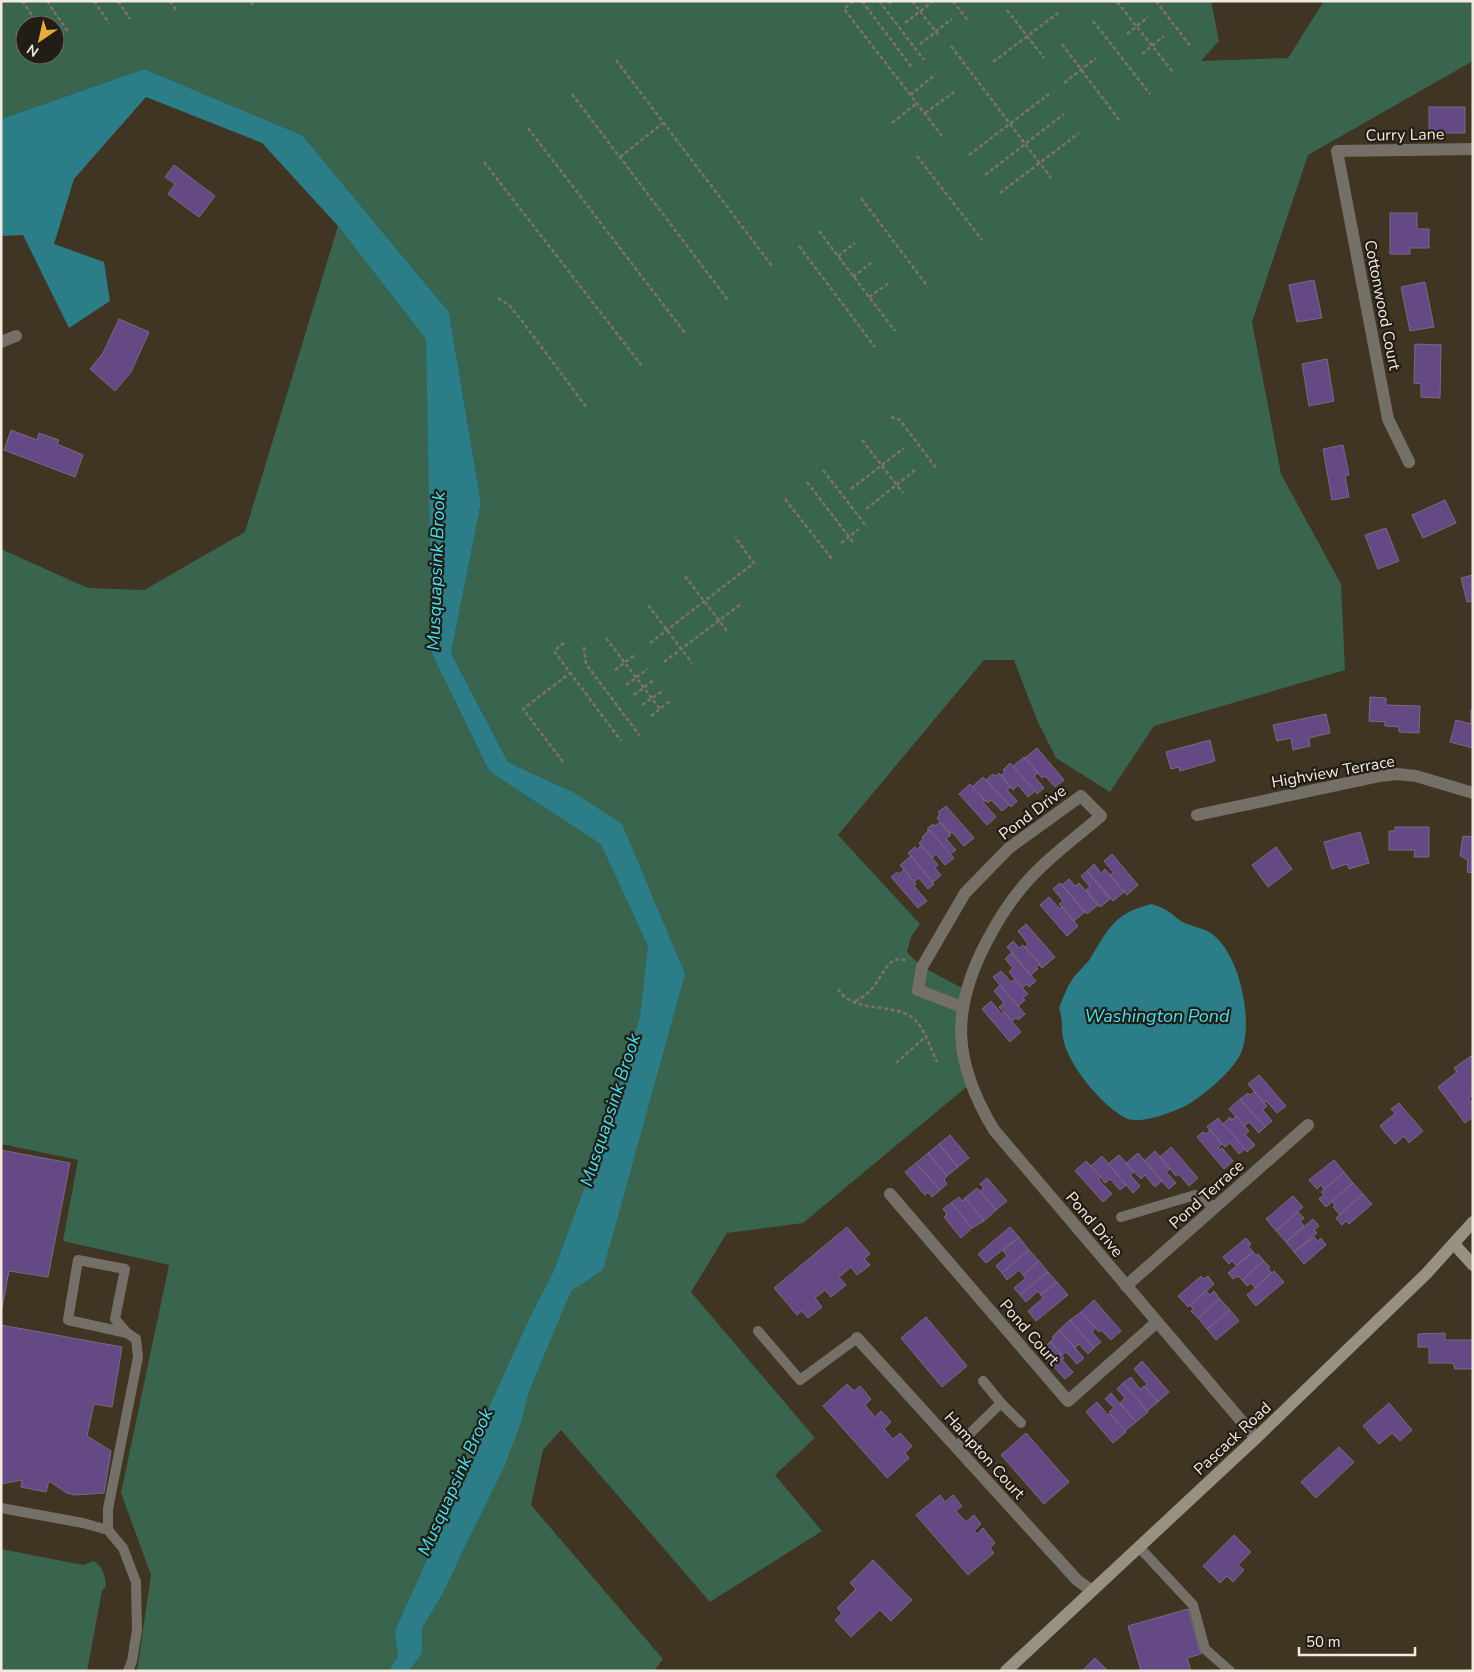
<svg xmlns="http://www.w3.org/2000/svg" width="1474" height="1672" font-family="'Nunito Sans',sans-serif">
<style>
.green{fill:#39644d;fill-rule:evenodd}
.water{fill:#2b7d87}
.building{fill:#654985;stroke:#756c82}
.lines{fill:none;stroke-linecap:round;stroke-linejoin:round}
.path{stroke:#7d7363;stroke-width:2.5;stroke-dasharray:4 2.5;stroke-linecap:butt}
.lane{stroke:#757067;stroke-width:10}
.street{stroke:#757067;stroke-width:12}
.secondary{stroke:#979181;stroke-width:12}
.labels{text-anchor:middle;stroke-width:4.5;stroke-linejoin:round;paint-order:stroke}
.street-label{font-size:16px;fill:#f3ebe0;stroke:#221d15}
.water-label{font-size:18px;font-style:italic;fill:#45e2f4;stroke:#221d15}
</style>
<rect width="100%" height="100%" fill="#403422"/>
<!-- green -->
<g class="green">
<path d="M1 1H1211L1219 41 1201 61 1288 58 1324 1H1473V61L1308 155 1252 322 1281 474 1341 584 1345 670 1154 726 1110 792 1056 758 1037 720 1014 660H984L838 835 920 924 911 937 907 952 922 967 966 990 962 1015 970 1084 803 1223 727 1233 691 1292 815 1438 775 1475 822 1531 710 1602 561 1430 543 1450 531 1505 663 1659 654 1671H137L151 1575 121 1493 169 1265 63 1241 78 1160 1 1144V549L88 588 144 590 245 532 338 226 427 339 432 654 489 771 569 790 508 762 451 653 481 503 449 312 302 135 144 69 1 119ZM25 25H55V55H25Z"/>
<path d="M1 1549 83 1565 94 1561C103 1568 105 1574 106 1586L102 1591 87 1671H1Z"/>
</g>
<!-- water -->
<g class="water">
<path d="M144 69 302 135 449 312 481 503 451 653 508 762 573 792 622 824 685 974 603 1270 571 1291 529 1391 521 1422 505 1465 467 1542 443 1593 422 1628V1653L409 1671H389L398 1656 395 1631 462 1482 481 1425 531 1315 553 1273 605 1133 640 1017 648 946 601 844 489 771 432 654 426 339 338 226 262 143 146 97 74 179 54 244 104 262 110 301 69 328 23 235 1 236V119Z"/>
<path d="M1152 904C1157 906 1164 908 1169 912 1173 914 1177 919 1181 921 1191 927 1203 927 1212 934 1240 954 1254 1022 1241 1053 1233 1071 1203 1096 1187 1105 1174 1112 1142 1124 1128 1119 1104 1109 1067 1064 1063 1038 1061 1028 1063 1018 1059 1008 1063 999 1066 988 1072 980 1077 972 1085 966 1090 959 1109 928 1114 913 1152 904Z"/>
</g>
<!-- building -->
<g class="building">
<rect x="1429" y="107" width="36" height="26"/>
<path d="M174 165 215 196 199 217 168 194 175 184 165 177Z"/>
<path d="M1390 213H1417V229H1429V248H1410V254H1390Z"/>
<path d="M1314 280 1322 318 1297 322 1289 285Z"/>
<path d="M1425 282 1434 327 1410 331 1401 287Z"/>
<path d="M119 319 149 332 131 372 115 391 90 369 103 353Z"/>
<path d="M1415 344 1441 345 1440 398 1421 397V384L1414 383Z"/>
<path d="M1327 359 1334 401 1309 406 1302 364Z"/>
<path d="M11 430 37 440 39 433 59 440 57 444 83 455 75 477 4 450Z"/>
<path d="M1343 445 1349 475 1345 476 1349 497 1332 500 1323 449Z"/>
<path d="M1445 500 1456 523 1423 538 1412 515Z"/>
<path d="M1386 528 1399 561 1378 569 1365 535Z"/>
<path d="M1473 575V601L1467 602 1461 578Z"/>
<path d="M1370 697 1386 698V705L1420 706 1419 733 1399 732V727L1385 726V722L1369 721Z"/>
<path d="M1473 709V748L1450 742 1456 720 1471 724V710Z"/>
<path d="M1326 714 1330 733 1309 738 1310 746 1293 750 1291 738 1277 741 1273 725Z"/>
<path d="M1210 740 1215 761 1180 771 1179 767 1171 769 1166 752Z"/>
<path d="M1037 748 1064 780 1055 787 1045 776 1042 778 1025 758Z"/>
<path d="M1024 757 1038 773 1034 776 1044 788 1037 794 1013 766Z"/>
<path d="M1010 763 1035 791 1028 797 1018 785 1013 790 1001 775 1005 772 1003 770Z"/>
<path d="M999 773 1011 787 1007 790 1017 801 1011 807 986 780 993 774 995 776Z"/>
<path d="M983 777 1009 805 1002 811 991 800 988 803 972 787Z"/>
<path d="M970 784 985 801 983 802 996 817 987 825 959 794Z"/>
<path d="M946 806 974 838 964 846 952 832 950 833 937 818 940 814 938 812Z"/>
<path d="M940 822 951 835 946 839 956 850 950 854 927 829 933 824 935 826Z"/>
<path d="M1395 827H1429V857H1414L1415 850H1389V831H1395Z"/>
<path d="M929 830 954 858 945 865 936 854 932 858 919 843 923 839 922 837Z"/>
<path d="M1360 832 1369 863 1349 869 1347 864 1332 869 1324 842Z"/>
<path d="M1463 836 1473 837V873L1467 872 1468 860 1460 856Z"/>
<path d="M921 845 938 865 935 868 941 875 933 882 908 853 915 847 917 850Z"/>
<path d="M1276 847 1292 869 1268 887 1252 865Z"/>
<path d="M1112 854 1138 885 1127 895 1110 875 1113 872 1104 861Z"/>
<path d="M911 856 934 884 928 889 919 878 914 882 900 865Z"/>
<path d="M1094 864 1101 873 1105 869 1124 892 1113 901 1087 871Z"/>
<path d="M904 870 916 884 914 886 927 901 918 908 891 877 897 872 899 874Z"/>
<path d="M1087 871 1110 899 1100 907 1086 890 1090 887 1081 876Z"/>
<path d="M1069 879 1075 886 1079 883 1098 905 1087 914 1062 885Z"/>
<path d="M1060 883 1085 912 1074 921 1059 904 1063 901 1053 889Z"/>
<path d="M1049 897 1060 909 1062 907 1078 926 1067 936 1040 905Z"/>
<path d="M1026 924 1055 957 1042 968 1025 947 1028 944 1018 931Z"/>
<path d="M1013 941 1019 948 1023 945 1040 964 1036 968 1038 969 1031 975 1007 947Z"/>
<path d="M1011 953 1036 981 1029 987 1027 984 1022 988 1009 972 1013 968 1005 959Z"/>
<path d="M1001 971 1011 982 1015 979 1028 994 1023 998 1025 1000 1018 1006 993 977Z"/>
<path d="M1000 985 1025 1014 1018 1020 1016 1018 1012 1021 999 1007 1004 1003 994 991Z"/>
<path d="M991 1001 1002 1014 1004 1012 1021 1032 1010 1042 982 1009Z"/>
<path d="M1471 1056 1473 1058V1095L1468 1098 1473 1104V1117L1465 1123 1438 1087 1457 1072 1454 1068Z"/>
<path d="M1259 1075 1286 1106 1277 1113 1266 1101 1264 1103 1248 1084Z"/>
<path d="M1254 1092 1267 1106 1263 1110 1272 1121 1265 1127 1240 1099 1248 1093 1250 1095Z"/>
<path d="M1240 1099 1265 1127 1259 1133 1249 1122 1244 1126 1229 1109Z"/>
<path d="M1399 1103 1423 1131 1409 1143 1404 1136 1395 1144 1380 1126 1395 1113 1391 1109Z"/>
<path d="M1236 1116 1249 1131 1245 1134 1255 1145 1247 1152 1223 1124 1230 1117 1232 1120Z"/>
<path d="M1218 1118 1245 1149 1239 1154 1230 1143 1225 1147 1207 1127Z"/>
<path d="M1210 1130 1222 1144 1218 1148 1220 1150 1222 1148 1233 1161 1224 1169 1197 1137 1203 1132 1206 1134Z"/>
<path d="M950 1135 969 1158 958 1167 939 1144Z"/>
<path d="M939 1144 958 1167 947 1176 928 1153Z"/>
<path d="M1171 1147 1198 1178 1189 1186 1179 1174 1176 1176 1160 1157Z"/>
<path d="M1 1150 70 1163 48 1277 9 1271 1 1314Z"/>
<path d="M1155 1151 1170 1169 1166 1172 1176 1183 1169 1189 1144 1161Z"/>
<path d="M928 1153 947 1176 944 1179 947 1184 940 1190 916 1163Z"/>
<path d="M1138 1153 1162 1181 1155 1187 1145 1175 1141 1179 1126 1163Z"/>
<path d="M1119 1155 1134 1172 1130 1175 1140 1186 1133 1193 1108 1164Z"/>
<path d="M1102 1156 1126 1185 1120 1190 1110 1179 1105 1183 1091 1166Z"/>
<path d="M1334 1160 1344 1172 1324 1189 1321 1185 1317 1189 1309 1180Z"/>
<path d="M1086 1161 1101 1177 1098 1179 1112 1194 1103 1202 1075 1171Z"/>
<path d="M916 1163 940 1190 932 1197 928 1192 925 1195 905 1172Z"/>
<path d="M1344 1172 1353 1183 1326 1207 1319 1199 1324 1195 1321 1192Z"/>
<path d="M987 1178 1007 1201 996 1210 980 1191 984 1188 980 1184Z"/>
<path d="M1353 1183 1363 1194 1340 1215 1333 1207 1335 1205 1332 1201Z"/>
<path d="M977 1188 996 1210 984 1221 965 1198Z"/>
<path d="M1363 1194 1372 1204 1349 1224 1346 1221 1342 1225 1336 1218Z"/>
<path d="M1293 1196 1303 1207 1276 1231 1266 1219Z"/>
<path d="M959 1197 962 1201 965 1198 984 1221 972 1228 951 1203Z"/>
<path d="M951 1203 972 1228 961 1238 944 1217 947 1214 943 1209Z"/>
<path d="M1298 1212 1304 1218 1300 1221 1304 1226 1286 1242 1276 1231Z"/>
<path d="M1313 1219 1319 1226 1314 1230 1317 1233 1294 1252 1286 1242Z"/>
<path d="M847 1227 870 1254 864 1259 870 1265 857 1275 851 1267 839 1277 846 1285 831 1297 825 1290 815 1298 822 1307 808 1318 802 1311 797 1315 774 1288Z"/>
<path d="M1010 1227 1019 1237 986 1263 978 1254Z"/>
<path d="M1019 1237 1029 1250 1002 1273 996 1266 1007 1256 1003 1251Z"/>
<path d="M1314 1237 1318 1241 1321 1238 1326 1245 1304 1264 1294 1252Z"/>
<path d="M1246 1238 1251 1244 1248 1246 1253 1252 1236 1265 1232 1261 1229 1264 1223 1257Z"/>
<path d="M1029 1250 1039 1261 1023 1275 1019 1270 1007 1280 1002 1273Z"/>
<path d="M1253 1252 1256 1255 1258 1254 1264 1261 1242 1280 1238 1276 1233 1279 1228 1273Z"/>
<path d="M1039 1261 1048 1272 1020 1295 1014 1288 1026 1278 1023 1275Z"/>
<path d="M1264 1261 1270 1267 1268 1269 1272 1273 1255 1288 1251 1283 1247 1286 1242 1280Z"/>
<path d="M1274 1271 1284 1282 1256 1306 1247 1295Z"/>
<path d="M1048 1272 1057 1282 1041 1295 1038 1291 1026 1302 1020 1295Z"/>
<path d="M1201 1276 1204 1279 1208 1276 1214 1284 1188 1307 1178 1296Z"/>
<path d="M1057 1282 1068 1295 1036 1321 1028 1311 1043 1298 1041 1295Z"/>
<path d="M1206 1291 1210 1295 1214 1291 1220 1299 1198 1318 1191 1311 1193 1309 1190 1305Z"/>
<path d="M1220 1299 1230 1310 1207 1329 1198 1318Z"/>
<path d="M1094 1300 1121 1331 1111 1340 1101 1330 1099 1332 1081 1312Z"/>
<path d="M1230 1310 1239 1321 1216 1340 1207 1329Z"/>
<path d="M1081 1312 1096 1328 1092 1332 1101 1342 1094 1348 1070 1320Z"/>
<path d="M926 1317 967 1366 942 1387 901 1338Z"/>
<path d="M1070 1320 1094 1348 1088 1354 1079 1344 1075 1348 1059 1330Z"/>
<path d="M1 1325 122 1347 112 1407 94 1404 87 1436 111 1451 104 1493 75 1495 67 1493 49 1481 46 1492 21 1487 22 1480 1 1484Z"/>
<path d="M1059 1330 1084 1358 1077 1364 1066 1352 1062 1355 1050 1342 1054 1338 1052 1337Z"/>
<path d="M1445 1333V1340H1473V1369H1455L1453 1363H1429V1347H1418V1334Z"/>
<path d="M1050 1342 1064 1358 1062 1360 1073 1372 1065 1379 1037 1349 1044 1344 1046 1346Z"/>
<path d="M1142 1361 1169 1392 1158 1402 1144 1387 1147 1384 1134 1369Z"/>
<path d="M1131 1377 1140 1389 1144 1386 1158 1402 1147 1411 1123 1383Z"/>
<path d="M1123 1383 1148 1412 1136 1422 1120 1403 1125 1398 1117 1389Z"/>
<path d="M847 1384 854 1391 860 1386 871 1399 865 1405 875 1417 881 1411 891 1422 884 1429 893 1439 900 1433 912 1446 905 1453 909 1458 887 1478 823 1406Z"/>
<path d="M1111 1393 1136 1422 1125 1431 1109 1412 1114 1408 1105 1399Z"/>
<path d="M1097 1402 1108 1415 1110 1414 1126 1432 1113 1443 1086 1412Z"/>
<path d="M1389 1403 1412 1430 1400 1441 1392 1433 1379 1444 1363 1426Z"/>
<path d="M1026 1433 1069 1482 1044 1504 1001 1455Z"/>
<path d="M1339 1447 1354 1462 1316 1498 1301 1482Z"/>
<path d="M940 1495 945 1502 953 1495 962 1506 956 1511 966 1522 974 1515 981 1524 974 1531 977 1534 983 1528 995 1543 990 1548 994 1553 968 1575 916 1515Z"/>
<path d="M1234 1535 1251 1552 1238 1565 1244 1570 1233 1582 1227 1576 1220 1583 1203 1566Z"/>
<path d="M873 1560 912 1600 891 1621 880 1610 851 1637 835 1620 842 1613 837 1608 856 1589 850 1583Z"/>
<path d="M1188 1609 1201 1654 1187 1658 1191 1671H1141L1128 1626Z"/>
<path d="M1095 1658 1108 1671H1082Z"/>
</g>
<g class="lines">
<!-- path -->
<g class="path">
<path d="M22 1 39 25"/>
<path d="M47 1 68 32"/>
<path d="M94 1 109 23"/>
<path d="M118 1 130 19"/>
<path d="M170 1 176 10"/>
<path d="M251 1 253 6"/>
<path d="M853 1 844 9 942 136"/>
<path d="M862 1 913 69"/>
<path d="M879 1 924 60"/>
<path d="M912 1 940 37"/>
<path d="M953 1 969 22"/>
<path d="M1156 1 1191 47"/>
<path d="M1117 2 1173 72"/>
<path d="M889 4 892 1"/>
<path d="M1007 10 1044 58"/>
<path d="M1093 21 1150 94"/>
<path d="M905 23 933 1"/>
<path d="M1127 34 1148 17"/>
<path d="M920 44 952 19"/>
<path d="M1062 44 1120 121"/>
<path d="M951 46 1051 178"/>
<path d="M1142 54 1164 36"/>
<path d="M616 60 772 266"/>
<path d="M993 62 1058 13"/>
<path d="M1064 83 1096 58"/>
<path d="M572 94 728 300"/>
<path d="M910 95 936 74"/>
<path d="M925 113 954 92"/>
<path d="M892 123 917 103"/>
<path d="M528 128 685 333"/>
<path d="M969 155 1049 94"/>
<path d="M917 156 982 240"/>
<path d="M620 157 663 123"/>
<path d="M484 162 642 366"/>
<path d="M985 175 1064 114"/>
<path d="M1000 193 1079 133"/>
<path d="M861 198 928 287"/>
<path d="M819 231 895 331"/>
<path d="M799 246 875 347"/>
<path d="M838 256 855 243"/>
<path d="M853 277 871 263"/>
<path d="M869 297 889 283"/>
<path d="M498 298 510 306 519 317 587 408"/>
<path d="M891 417 900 420 936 468"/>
<path d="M862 440 903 493"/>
<path d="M823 470 867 527"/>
<path d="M807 482 853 542"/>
<path d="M851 489 904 448"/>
<path d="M785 499 832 559"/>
<path d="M866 509 915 470"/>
<path d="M841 543 859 529"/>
<path d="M685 576 727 631"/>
<path d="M648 605 692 663"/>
<path d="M606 638 660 709"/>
<path d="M564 643 554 651 621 741"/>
<path d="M650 643 754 563 735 537"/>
<path d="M584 647 586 664 640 736"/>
<path d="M664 662 741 604"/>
<path d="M615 670 636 654"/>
<path d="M626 685 648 669"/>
<path d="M634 695 655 679"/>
<path d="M642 705 664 690"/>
<path d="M651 716 671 700"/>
<path d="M563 762 523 709 570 673"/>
<path d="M838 989C853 1014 892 1002 913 1018 925 1028 930 1048 937 1062"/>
<path d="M855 1001C878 992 882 965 895 960 899 958 903 960 907 961"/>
<path d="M896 1063 925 1037"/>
</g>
<!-- lane -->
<g class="lane">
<path d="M1121 1217 1195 1195 1215 1207"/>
<path d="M758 1331 800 1380 857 1338"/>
<path d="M983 1381 1001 1403"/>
<path d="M956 1447 1001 1403 1021 1423"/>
<path d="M1 1508 83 1523 108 1530 123 1548 136 1582 137 1630 132 1661 128 1671"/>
<path d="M108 1530V1509L138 1357 136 1339 127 1333 115 1319 125 1269 78 1260 68 1320 127 1333"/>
<path d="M1139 1547 1193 1605 1205 1649 1230 1671"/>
</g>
<!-- street -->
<g class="street">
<path d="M1 342 16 336"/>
<path d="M1409 462 1388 419 1337 151 1473 149"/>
<path d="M1197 815 1380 776 1397 774 1416 776 1473 793"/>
<path d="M962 1007 918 990 922 967 965 893 1009 848 1081 796 1101 816C1079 835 1055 852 1035 873 1016 892 1000 916 987 941 950 1011 953 1062 994 1130L1256 1438"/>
<path d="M890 1194 1068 1401 1157 1322"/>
<path d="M1126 1286 1308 1125"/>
<path d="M857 1338 1077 1580 1092 1591"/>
</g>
<!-- secondary -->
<g class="secondary">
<path d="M1454 1244 1473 1265"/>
<path d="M1006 1671 1256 1438 1426 1274 1473 1222"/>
</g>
</g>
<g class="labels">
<!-- street labels -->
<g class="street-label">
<text transform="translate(1405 134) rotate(-1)" y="6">Curry Lane</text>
<text transform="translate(1383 305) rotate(79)" y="6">Cottonwood Court</text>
<text transform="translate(1333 771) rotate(-10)" y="6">Highview Terrace</text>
<text transform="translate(1032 812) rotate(-37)" y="6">Pond Drive</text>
<text transform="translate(1206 1194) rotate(-42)" y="6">Pond Terrace</text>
<text transform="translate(1095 1224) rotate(50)" y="6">Pond Drive</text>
<text transform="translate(1030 1332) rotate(49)" y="6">Pond Court</text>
<text transform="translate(1232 1438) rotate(-43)" y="6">Pascack Road</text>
<text transform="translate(985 1455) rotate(48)" y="6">Hampton Court</text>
</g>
<!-- water labels -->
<g class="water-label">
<text transform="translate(436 571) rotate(-88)" y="6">Musquapsink Brook</text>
<text x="1157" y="1022">Washington Pond</text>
<text transform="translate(610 1110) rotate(-72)" y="6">Musquapsink Brook</text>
<text transform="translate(455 1482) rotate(-66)" y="6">Musquapsink Brook</text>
</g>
</g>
<!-- border -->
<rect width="1474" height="1672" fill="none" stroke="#f3ebe0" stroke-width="5"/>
<!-- north arrow -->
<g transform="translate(40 40) rotate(214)"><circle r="24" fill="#221d15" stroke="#766f66"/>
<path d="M0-4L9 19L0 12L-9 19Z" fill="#eaaa39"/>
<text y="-8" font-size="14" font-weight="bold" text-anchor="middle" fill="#f3ebe0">N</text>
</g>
<!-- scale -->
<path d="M1299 1647v8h116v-8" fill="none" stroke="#f3ebe0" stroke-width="2.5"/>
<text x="1306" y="1647" font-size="15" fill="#f3ebe0" stroke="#221d15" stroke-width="4" paint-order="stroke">50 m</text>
</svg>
